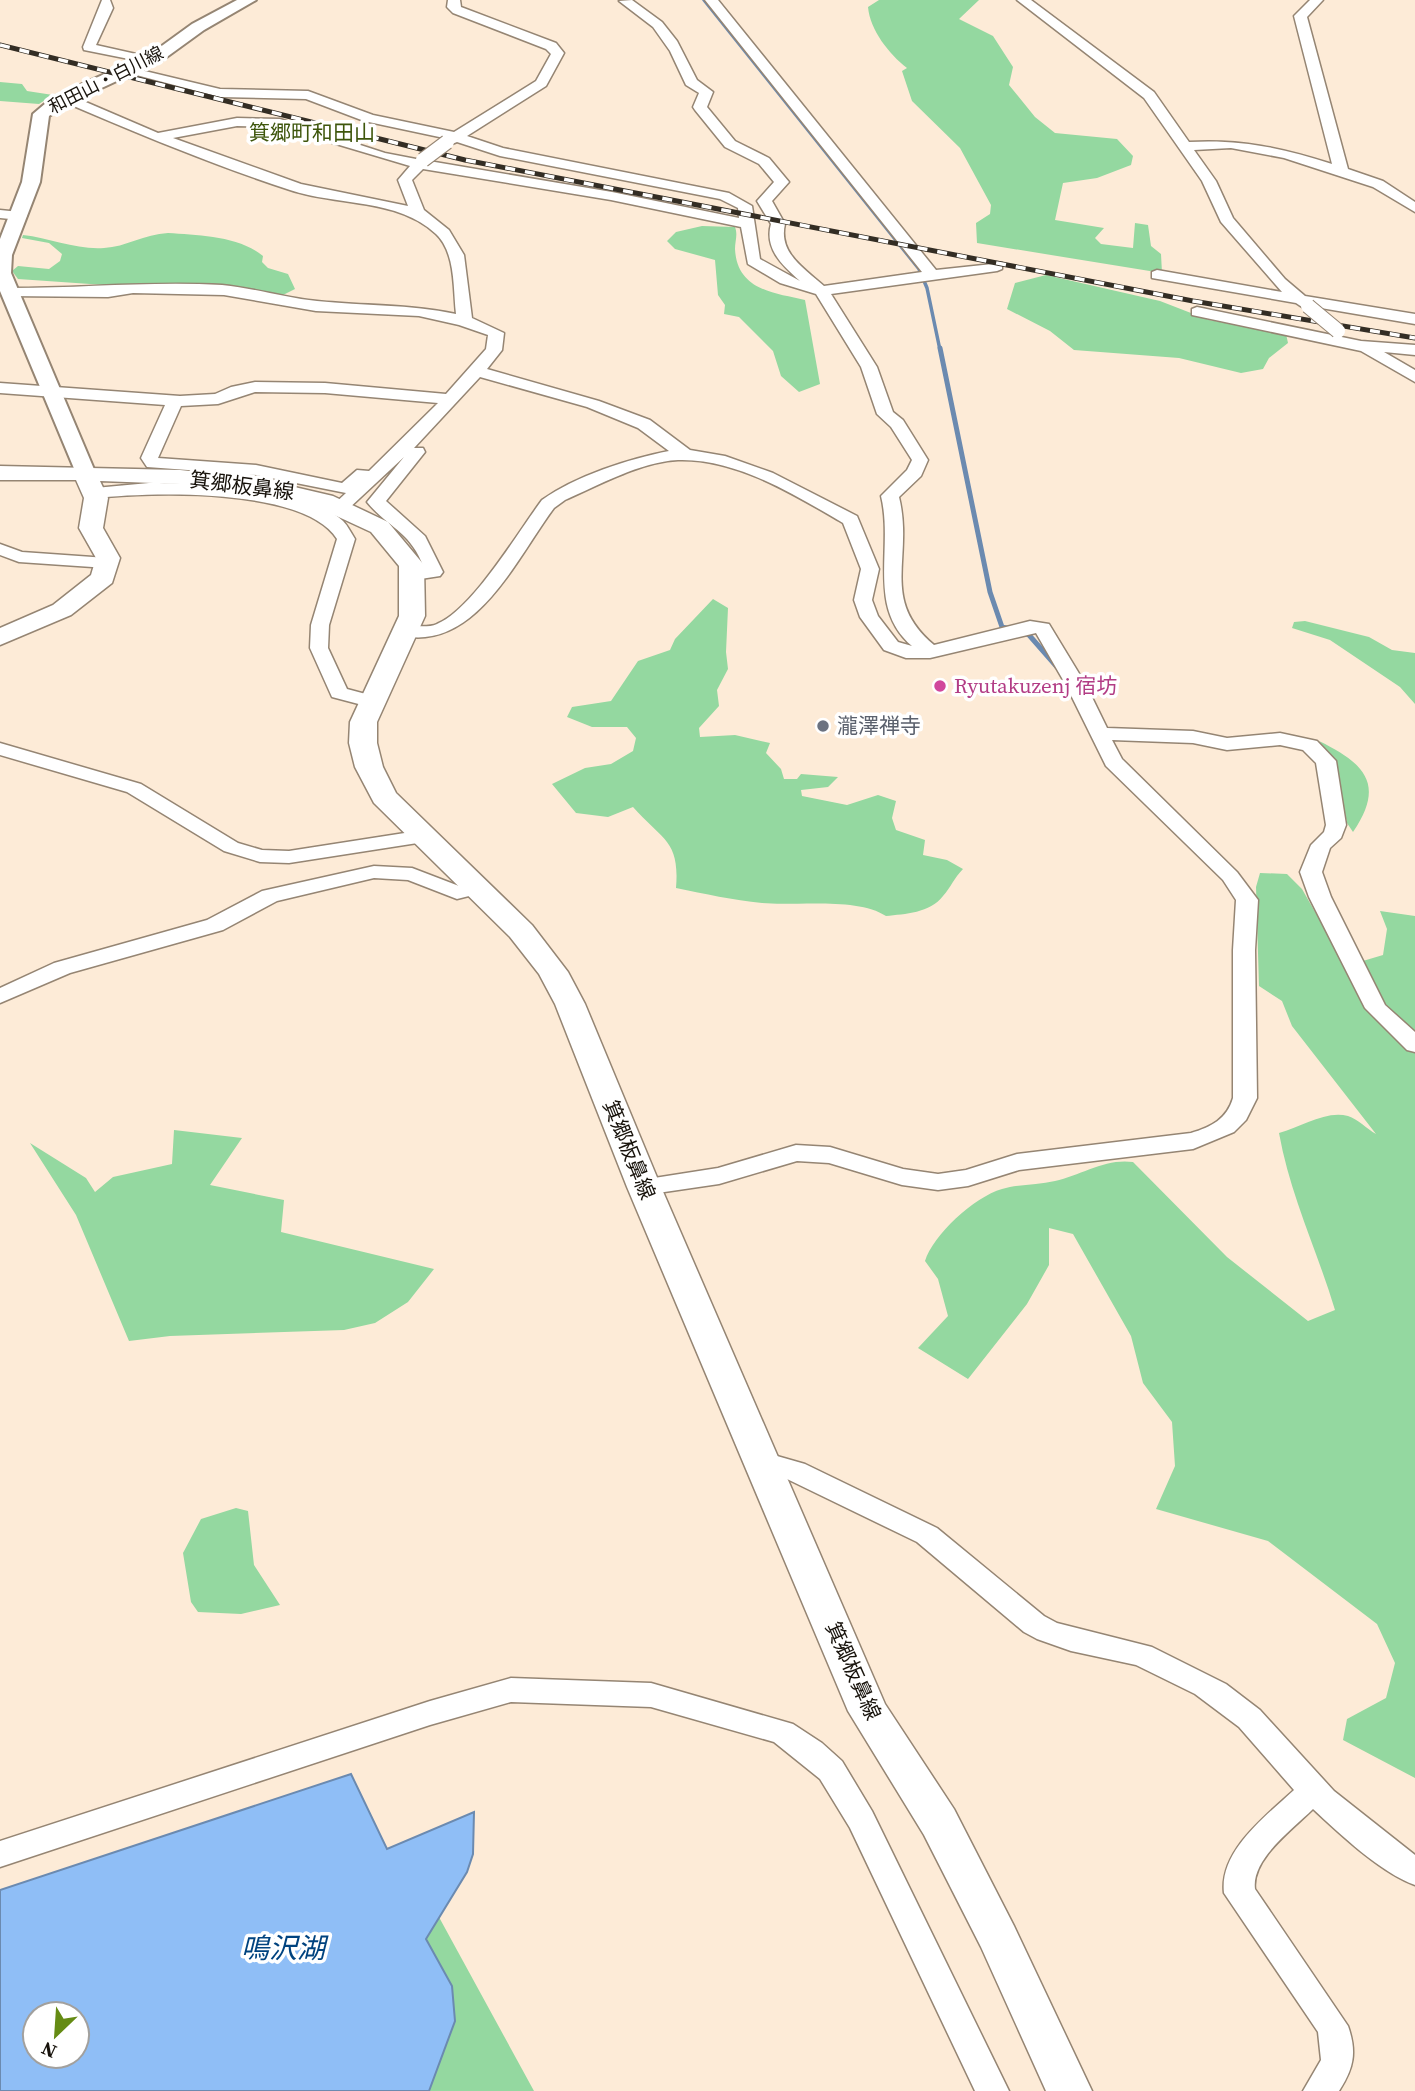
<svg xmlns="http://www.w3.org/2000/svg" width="1415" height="2091" font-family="'Source Serif 4','Noto Sans JP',serif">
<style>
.green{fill:#94d8a0}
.water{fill:#8fbef6;stroke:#6b8ab0;stroke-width:2;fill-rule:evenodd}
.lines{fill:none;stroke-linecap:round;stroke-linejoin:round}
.stream-far1{stroke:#6b8ab0;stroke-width:3.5}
.stream{stroke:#6b8ab0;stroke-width:5}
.minor-casing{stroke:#958573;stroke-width:3}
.tertiary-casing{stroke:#958573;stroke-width:4}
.secondary-casing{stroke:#958573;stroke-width:3}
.minor{fill:#fff;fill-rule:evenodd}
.tertiary{fill:#fff;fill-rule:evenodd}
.secondary{fill:#fff;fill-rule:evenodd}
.rail-casing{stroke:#332d24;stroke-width:5}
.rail{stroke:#fff;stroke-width:3.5;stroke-dasharray:10;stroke-linecap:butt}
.minor-bridge-casing{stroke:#958573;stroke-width:16;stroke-linecap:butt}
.minor-bridge{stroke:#fff;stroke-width:14}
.hotel-dot{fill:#d1479c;stroke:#fff;stroke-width:2.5}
.worship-dot{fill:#6b7280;stroke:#fff;stroke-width:2.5}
.labels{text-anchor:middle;stroke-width:7;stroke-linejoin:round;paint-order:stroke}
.far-street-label{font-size:18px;fill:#17120b;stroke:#fff}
.far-quarter-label{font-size:21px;fill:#3e560c;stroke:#fff}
.street-label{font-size:21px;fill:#17120b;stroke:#fff}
.hotel-label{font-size:21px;fill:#b23c85;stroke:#fff;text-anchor:start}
.worship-label{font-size:21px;fill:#5b616d;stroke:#fff;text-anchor:start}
.near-water-label{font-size:28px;font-style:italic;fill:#00437f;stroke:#fff}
</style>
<rect width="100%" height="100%" fill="#fdebd7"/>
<!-- green -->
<g class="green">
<path d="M879 0H979L959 19 993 36 1013 67 1009 85 1035 117 1055 133 1117 139 1133 156 1131 165 1097 178 1063 183 1055 220 1104 228 1095 238 1101 244 1133 248 1135 223 1148 225 1151 246 1161 254 1162 273 977 243 976 223 990 214 991 205 960 148 912 101 902 71 907 68C889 54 870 30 868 7Z"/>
<path d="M0 82 22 84 27 91 53 95 39 104 0 101Z"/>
<path d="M702 226 735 227C738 235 735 241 735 249 737 290 774 293 805 300L820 384 799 392 781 376 773 351 739 317 724 314 725 305 718 295 715 260 675 249 667 241 676 232Z"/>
<path d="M168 233C198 235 239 236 263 256L262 262 268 268 288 274 295 289 279 297 18 279 12 271 18 266 49 269 60 261 62 254 49 243 22 238 23 235C50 238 77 250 104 248 126 247 144 234 168 233Z"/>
<path d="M1046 275 1160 301 1209 320 1286 334 1288 343 1269 358 1263 369 1241 373 1179 358 1074 350 1050 331 1007 309 1015 283Z"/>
<path d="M713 599 728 608 726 652 728 669 717 690 719 706 699 728 700 737 735 735 770 743 766 753 781 769 784 779H797L801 774 838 777 828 787 801 790 802 796 847 805 878 795 896 801 892 818 896 830 925 840 923 855 947 860 963 869C954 878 951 887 943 896 930 913 905 914 886 916 858 897 796 906 762 903 733 900 705 894 676 888 680 840 662 840 633 807L608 817 576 813 552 784 585 768 611 764 633 751 636 738 627 727H592L567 717 572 707 611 701 638 661 670 650 675 639Z"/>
<path d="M1305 621 1369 637 1392 650 1415 653V704L1400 687 1330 640 1292 628 1294 622Z"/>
<path d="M1319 741C1366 764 1385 785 1353 832L1347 823 1334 760Z"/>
<path d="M1260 873 1287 874 1302 889 1346 966 1383 955 1387 929 1380 911 1415 916V1778L1343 1740 1347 1719 1386 1698 1395 1663 1377 1624 1268 1541 1156 1509 1175 1466 1172 1422 1143 1383 1131 1336 1073 1234 1049 1228V1265L1027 1304 968 1379 918 1348 948 1316 938 1279 925 1261C933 1235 974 1197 1002 1189 1019 1184 1038 1185 1055 1181 1081 1175 1106 1158 1133 1162L1227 1257 1308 1321 1335 1310C1317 1250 1290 1195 1279 1133 1301 1127 1326 1110 1348 1116 1358 1119 1367 1129 1376 1134L1292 1026 1282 1001 1259 986 1256 887Z"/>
<path d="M174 1130 242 1138 210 1185 284 1200 281 1232 434 1269 408 1302 375 1323 344 1330 170 1336 129 1341 76 1215 30 1143 86 1178 95 1192 113 1177 172 1164Z"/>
<path d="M236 1508 248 1511 254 1565 280 1605 241 1614 198 1612 191 1602 183 1553 201 1519Z"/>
<path d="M434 1908 534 2091H429L455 2021 426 1939Z"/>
</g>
<!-- water -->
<path class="water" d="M351 1774 387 1849 474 1812 473 1854 467 1872 426 1939 452 1986 455 2021 429 2091H0V1890ZM35 2014H77V2056H35Z"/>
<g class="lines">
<!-- stream-far1 -->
<path class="stream-far1" d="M704 0 919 269 927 288 940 350"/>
<!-- stream -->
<g class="stream">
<path d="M940 348 990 592 1002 627 1010 629"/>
<path d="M1020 632 1029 635 1057 667"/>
</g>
<defs>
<g id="minor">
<path d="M102 0H110L113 8 96 45 154 58V64L84 50 83 47Z"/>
<path d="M448 0H460L461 7 556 43 564 53 546 86 467 136 503 148 729 193 752 206 760 259 800 281C783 266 764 249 771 224L757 201 774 182 759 164 725 147 695 110 693 107 699 93 686 85 670 51 653 27 619 1 632 0 662 22 677 41 697 80 713 92 707 107 735 141 769 158 789 182 772 201 785 224C778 253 805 269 824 286L922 272 705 0H718L936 270 1002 263V269L997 271 831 294 877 367 893 412 903 420 928 460 921 476 899 497C914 558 879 599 934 645L1030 621 1049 624 1086 685 1107 728 1193 731 1227 738 1280 733 1317 741 1336 761 1346 825 1341 838 1330 848 1322 872 1331 897 1385 1005 1415 1032V1052L1407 1050 1365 1008 1309 897 1300 872 1311 845 1324 832 1326 825 1316 763 1303 750 1280 745 1227 750 1193 743 1112 740 1122 759 1237 872 1258 900 1255 950 1257 1098 1246 1120 1234 1132 1193 1149 1019 1170 968 1186 938 1190 902 1185 829 1163 797 1161 719 1184 644 1195 635 1193 632 1187 635 1181 718 1168 796 1145 830 1147 903 1169 938 1174 966 1170 1017 1154 1191 1133C1211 1127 1227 1119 1233 1098V950L1236 900 1223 880 1106 766 1066 685 1036 633 930 658H906L884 650 860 617 854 600 861 569 843 523C795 495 736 458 678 460 640 462 599 485 565 500L554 508C517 557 475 654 399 635L397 631 399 627C411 624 426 629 437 624 473 609 518 532 542 500 576 476 628 459 669 451L638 428 587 407 480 377 414 448H423L425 452 386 501 425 536 443 572 440 576 414 580 405 575 408 571 424 568C410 530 389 529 367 502L404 457 346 511 340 512 331 507 346 493 256 475 147 467 141 458 165 405 0 393V383L180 396 215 394 231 387 255 382 325 383 446 394 486 349 488 335 459 325 419 316 316 311 224 295 133 293 108 297 8 296V290L13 288C83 288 152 281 222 285 254 288 285 298 317 301 364 306 409 304 456 314 453 289 456 253 436 234 398 198 337 206 290 190 213 165 137 133 62 101L60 98 67 94 158 133 237 118 280 119 385 153 416 159 428 157 429 161 612 192 739 218 738 208 720 199 500 156 457 142 447 146 440 142 444 138 364 121 306 99 220 97 121 71 128 67 220 89 308 91 373 115 454 132 536 81 551 54 546 49 453 13 447 7ZM237 126 279 127 410 166 398 180 408 206 301 184 173 138ZM423 169 611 200 741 227 748 264 780 283 816 294 861 367 877 414 891 427 912 460 907 470 881 496C894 548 866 607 912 646L898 642 878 616 872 600 879 569 857 516 773 473 725 456 690 450 650 420 599 401 487 369 502 350 504 333 472 318 464 255 449 230 424 210 412 180ZM255 392 325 393 438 403 369 471 357 470 342 483 256 465 158 458 181 406 218 404Z"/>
<path d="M1017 0H1031L1154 92 1189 142C1241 139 1282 148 1332 164L1294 16 1310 0H1323L1307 17 1348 169 1383 181 1415 202V212L1373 187 1284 158 1231 148 1194 150 1216 181 1233 218 1285 279 1305 296 1415 314V324L1315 307 1308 311 1296 303 1152 278V272L1157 270 1282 292 1221 222 1202 181 1144 98Z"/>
<path d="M0 210 20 212 27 216 20 220 0 218Z"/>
<path d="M1197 307 1361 341 1415 345V355L1384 352 1415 370V382L1361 351 1192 315V309Z"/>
<path d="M149 483C195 483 310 489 343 521 348 526 351 533 355 539L329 625 328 648 347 689 377 697 380 701 377 705 370 707 332 697 310 648 311 625 337 539C304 487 151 492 95 498L86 493 95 488Z"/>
<path d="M0 544 22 552 107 558 116 563 107 568 19 562 0 555Z"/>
<path d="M0 743 141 784 238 843 262 850 289 851 424 830 434 836 424 842 289 863 260 862 224 851 127 792 0 755Z"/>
<path d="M374 866 412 868 459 886 478 882 489 888 485 892 457 899 408 880 374 878 277 901 223 930 70 973 0 1003V988L54 963 207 920 262 891Z"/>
<path d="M763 1452 805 1464 937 1528 1044 1616 1057 1623 1152 1647 1226 1684 1260 1710 1334 1791 1415 1855V1885C1381 1873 1340 1834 1313 1809 1293 1829 1251 1859 1255 1889L1348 2026C1357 2052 1354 2068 1339 2091H1303L1321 2060 1318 2032 1224 1893C1219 1851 1266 1816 1294 1790L1239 1727 1195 1694 1136 1665 1071 1651 1037 1639 1024 1632 917 1542 787 1479 754 1469 750 1462 754 1455Z"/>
<path d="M511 1678 651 1683 793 1724 822 1743 842 1761 872 1811 1009 2091H975L850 1828 820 1779 774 1742 651 1707 511 1702 430 1725 0 1867V1841L430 1701Z"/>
</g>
<path id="tertiary" d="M237 0H256L204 30 164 59 65 105 49 116 40 182 12 255 11 273 96 474 92 478H78L0 291V239L22 182 33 114 53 97 152 53 192 24Z"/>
<path id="secondary" d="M0 466 180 470 256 478 333 496 388 522 424 565 425 616 377 722V743L383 767 396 793 532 925 568 972 585 1004 661 1187 885 1704 954 1809 1014 1926 1092 2091H1046L981 1947 924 1835 848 1711 627 1187 555 1004 539 974 510 937 374 803 355 767 349 743 350 722 399 616V566L371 532 317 507 256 493 180 484 100 481 108 498 103 528 120 558 112 583 71 615 0 645V628L53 605 91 575 96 558 79 528 84 498 76 480H0Z"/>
</defs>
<!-- minor casing -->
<use href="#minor" class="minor-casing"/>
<!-- tertiary casing -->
<use href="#tertiary" class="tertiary-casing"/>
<!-- secondary casing -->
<use href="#secondary" class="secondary-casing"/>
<!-- minor -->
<use href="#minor" class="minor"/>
<!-- tertiary -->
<use href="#tertiary" class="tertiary"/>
<!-- secondary -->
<use href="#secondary" class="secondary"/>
<defs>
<path id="rail" d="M0 45 465 160 1193 301 1415 338"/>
</defs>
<!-- rail casing -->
<use href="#rail" class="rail-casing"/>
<!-- rail -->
<use href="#rail" class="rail"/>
<defs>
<g id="minor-bridge">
<path d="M423 160 447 142"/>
<path d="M1308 306 1338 331"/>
</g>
</defs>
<!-- minor-bridge casing -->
<use href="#minor-bridge" class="minor-bridge-casing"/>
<!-- minor-bridge -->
<use href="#minor-bridge" class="minor-bridge"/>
</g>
<!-- markers -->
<circle class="hotel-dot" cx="940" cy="686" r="7"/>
<circle class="worship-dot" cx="823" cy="726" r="7"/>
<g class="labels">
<!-- far-street labels -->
<g class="far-street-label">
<text transform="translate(106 80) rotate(-27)" y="6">和田山・白川線</text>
</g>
<!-- far-quarter labels -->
<g class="far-quarter-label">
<text x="312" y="140">箕郷町和田山</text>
</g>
<!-- street labels -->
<g class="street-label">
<text transform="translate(242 486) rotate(7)" y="7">箕郷板鼻線</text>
<text transform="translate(629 1150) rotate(68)" y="7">箕郷板鼻線</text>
<text transform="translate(853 1671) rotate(66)" y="7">箕郷板鼻線</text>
</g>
<!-- hotel labels -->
<g class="hotel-label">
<text x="954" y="693">Ryutakuzenj 宿坊</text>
</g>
<!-- worship labels -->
<g class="worship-label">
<text x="837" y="733">瀧澤禅寺</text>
</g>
<!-- near-water labels -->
<g class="near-water-label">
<text x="283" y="1958">鳴沢湖</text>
</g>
</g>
<!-- north arrow -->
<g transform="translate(56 2035) rotate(205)"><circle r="33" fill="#ffffff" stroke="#a2a09d" stroke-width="2"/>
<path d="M0-5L12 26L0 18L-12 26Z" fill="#658b14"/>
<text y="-10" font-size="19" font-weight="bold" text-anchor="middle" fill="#17120b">N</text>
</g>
</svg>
